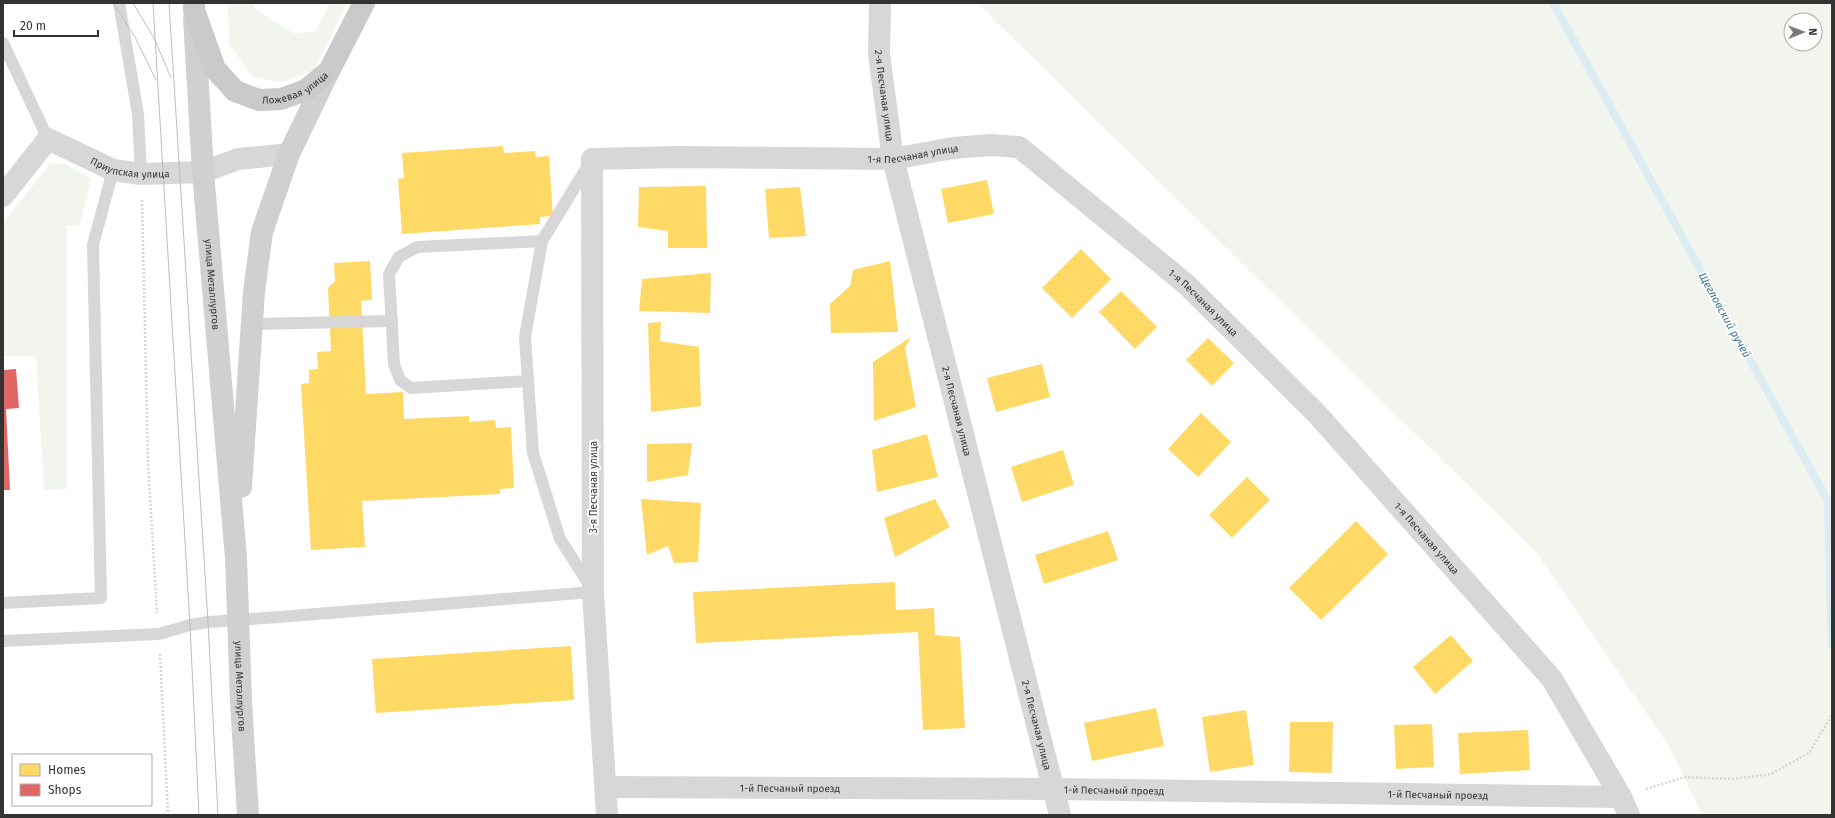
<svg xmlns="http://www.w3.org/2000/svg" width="1835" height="818" font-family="'Fira Sans',sans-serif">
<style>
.green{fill:#f1f5ed;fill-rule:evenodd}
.homes{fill:#ffd966}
.shops{fill:#e06666}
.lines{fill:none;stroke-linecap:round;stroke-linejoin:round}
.stream{stroke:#ddebf3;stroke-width:8}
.path{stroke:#d6d6d6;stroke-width:2.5;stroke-dasharray:2 2;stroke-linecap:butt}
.lane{stroke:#d7d7d7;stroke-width:12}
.street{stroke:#d7d7d7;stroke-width:22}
.secondary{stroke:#d0d0d0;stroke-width:22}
.primary{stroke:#cacaca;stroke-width:22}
.tram{stroke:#bebebe;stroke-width:1}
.labels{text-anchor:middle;stroke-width:4;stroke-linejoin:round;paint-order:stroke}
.street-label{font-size:10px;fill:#333;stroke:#fff}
.water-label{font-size:11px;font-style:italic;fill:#3f7597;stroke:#fff}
</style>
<rect width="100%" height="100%" fill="#fff"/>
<!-- green -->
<g class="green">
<path d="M228 3H253L255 9 293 33 315 32 330 3H347L314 70 282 82 253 77 229 44Z"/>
<path d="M977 3H1832V815H1702L1669 746 1536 552ZM1791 20H1815V44H1791Z"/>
<path d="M50 164H65L91 179 80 225H67V489L44 490 36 356H3V223Z"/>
</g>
<!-- homes -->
<g class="homes">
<path d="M503 146 504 153 535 151 536 157 549 156 553 216 540 217V224L402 234 398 179 404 178 402 153Z"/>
<path d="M987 180 994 214 948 223 941 189Z"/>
<path d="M706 186 707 248H668V231L638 227 639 187Z"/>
<path d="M800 187 806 236 769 238 765 189Z"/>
<path d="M1081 249 1111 279 1072 318 1042 288Z"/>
<path d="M370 261 372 300 361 301 366 394 403 392 404 419 469 416V422L495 420 496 428 511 427 514 488 500 489V494L362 501 365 547 311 550 301 384 309 383V370L318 369 317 352 331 351 328 288 335 281 334 263Z"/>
<path d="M890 261 898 332 831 333 830 304 850 286 853 270Z"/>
<path d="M711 273 710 313 639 311 642 279Z"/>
<path d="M1121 291 1157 327 1135 349 1099 312Z"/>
<path d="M661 322 660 341 699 347 701 406 651 412 648 323Z"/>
<path d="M911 337 905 348 916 407 874 421 873 362Z"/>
<path d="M1208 338 1234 363 1212 386 1186 360Z"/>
<path d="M1042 364 1050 397 996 412 987 378Z"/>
<path d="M1201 413 1231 442 1198 477 1168 449Z"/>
<path d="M927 434 938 477 877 492 872 450Z"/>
<path d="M692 443 688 475 647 482V444Z"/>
<path d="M1063 450 1074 485 1022 502 1011 467Z"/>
<path d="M1247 477 1270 500 1232 538 1209 515Z"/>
<path d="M641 499 701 503 698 562 674 563 668 546 647 555Z"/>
<path d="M935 499 950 527 895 557 884 518Z"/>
<path d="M1356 521 1388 554 1321 620 1289 588Z"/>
<path d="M1108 531 1118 560 1044 584 1035 555Z"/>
<path d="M895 582 896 610 934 608 935 635 960 637 965 728 923 730 918 632 696 643 693 592Z"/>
<path d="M1451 635 1473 661 1435 694 1413 667Z"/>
<path d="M571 646 574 700 376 713 372 659Z"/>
<path d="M1156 708 1164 746 1092 761 1084 723Z"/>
<path d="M1246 710 1254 765 1210 772 1202 717Z"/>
<path d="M1290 722H1333L1332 773 1289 772Z"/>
<path d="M1432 724 1434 767 1396 769 1394 725Z"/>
<path d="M1528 730 1530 770 1460 774 1458 733Z"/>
</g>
<!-- shops -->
<path class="shops" d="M16 369 19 408 6 409 10 490H3V370Z"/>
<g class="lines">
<!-- stream -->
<path class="stream" d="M1553 3 1828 501 1832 644"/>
<!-- path -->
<g class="path">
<path d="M142 200 148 462 157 613"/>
<path d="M160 654 168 815"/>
<path d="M1646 789 1685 777 1732 779 1771 774 1809 753 1832 715"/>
</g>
<!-- lane -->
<g class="lane">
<path d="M119 3 138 114 141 174"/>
<path d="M3 43 48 139"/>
<path d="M589 164 542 241 525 337 533 453 560 539 590 586"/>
<path d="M252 324 392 321"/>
<path d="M528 381 411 388 400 380 394 364 389 274 399 257 417 247 542 241"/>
<path d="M3 603 101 598 93 245 113 170"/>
<path d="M3 641 159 634 190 625 208 622 279 617 593 592"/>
</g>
<!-- street -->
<g class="street">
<path id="s1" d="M880 3 879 54 893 159 1060 815"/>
<path id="s2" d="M3 196 48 139 113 170 141 174 203 172 238 159 289 154"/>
<path id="s3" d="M606 787 1052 789 1621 797"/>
<path id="s4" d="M607 815 593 592 592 159 678 157 893 159 953 148 991 145 1019 147 1186 284 1318 415 1552 679 1621 797 1629 815"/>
</g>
<!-- secondary -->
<g class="secondary">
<path id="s5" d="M194 18 203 172 236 558 241 702 248 815"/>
<path d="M241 487 254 292 262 232 289 154 329 71"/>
</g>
<!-- primary -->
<path class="primary" id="s6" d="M194 3V10L215 69 235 91 259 100 281 99 306 90 329 71 364 3"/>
<!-- tram -->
<g class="tram">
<path d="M113 3 135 37 156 80"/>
<path d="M133 3 155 40 171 78"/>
<path d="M153 3 190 625 199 815"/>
<path d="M169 3 208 622 218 815"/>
</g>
</g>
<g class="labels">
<!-- street labels -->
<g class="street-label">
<text dy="4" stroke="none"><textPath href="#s6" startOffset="164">Ложевая улица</textPath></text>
<text dy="4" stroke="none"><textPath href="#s1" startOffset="93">2-я Песчаная улица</textPath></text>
<text dy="4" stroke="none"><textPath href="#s4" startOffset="978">1-я Песчаная улица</textPath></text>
<text dy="4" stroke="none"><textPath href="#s2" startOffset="161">Приупская улица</textPath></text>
<text dy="4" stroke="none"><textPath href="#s5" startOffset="267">улица Металлургов</textPath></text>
<text dy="4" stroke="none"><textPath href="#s4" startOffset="1326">1-я Песчаная улица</textPath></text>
<text dy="4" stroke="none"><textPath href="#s1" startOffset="417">2-я Песчаная улица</textPath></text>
<text transform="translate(593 487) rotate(-90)" y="4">3-я Песчаная улица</text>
<text dy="4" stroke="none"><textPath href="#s4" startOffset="1651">1-я Песчаная улица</textPath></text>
<text dy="4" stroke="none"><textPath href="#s5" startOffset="670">улица Металлургов</textPath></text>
<text dy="4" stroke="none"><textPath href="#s1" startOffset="741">2-я Песчаная улица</textPath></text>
<text dy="4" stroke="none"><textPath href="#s3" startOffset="184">1-й Песчаный проезд</textPath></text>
<text dy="4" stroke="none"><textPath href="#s3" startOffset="508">1-й Песчаный проезд</textPath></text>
<text dy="4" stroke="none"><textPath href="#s3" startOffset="832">1-й Песчаный проезд</textPath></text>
</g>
<!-- water labels -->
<g class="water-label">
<text transform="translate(1725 315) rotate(61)" y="4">Щегловский ручей</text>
</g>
</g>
<!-- border -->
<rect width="1835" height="818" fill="none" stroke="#333333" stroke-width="8"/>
<!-- legend -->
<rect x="12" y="754" width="140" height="52" fill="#ffffff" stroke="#adadad"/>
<rect x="20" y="764" width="20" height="12" fill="#ffd966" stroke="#adadad"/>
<text x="48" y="774" font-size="12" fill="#333333">Homes</text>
<rect x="20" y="784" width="20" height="12" fill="#e06666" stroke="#adadad"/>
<text x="48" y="794" font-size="12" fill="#333333">Shops</text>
<!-- north arrow -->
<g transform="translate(1803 32) rotate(89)"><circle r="19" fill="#ffffff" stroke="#adadad"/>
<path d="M0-3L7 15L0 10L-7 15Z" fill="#7a7a7a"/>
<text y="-6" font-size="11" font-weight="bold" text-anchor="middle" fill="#333333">N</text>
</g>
<!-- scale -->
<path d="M14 30v6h84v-6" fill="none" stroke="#333333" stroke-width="2"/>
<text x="20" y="30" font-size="12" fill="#333333" stroke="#ffffff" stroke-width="3" paint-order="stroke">20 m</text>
</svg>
